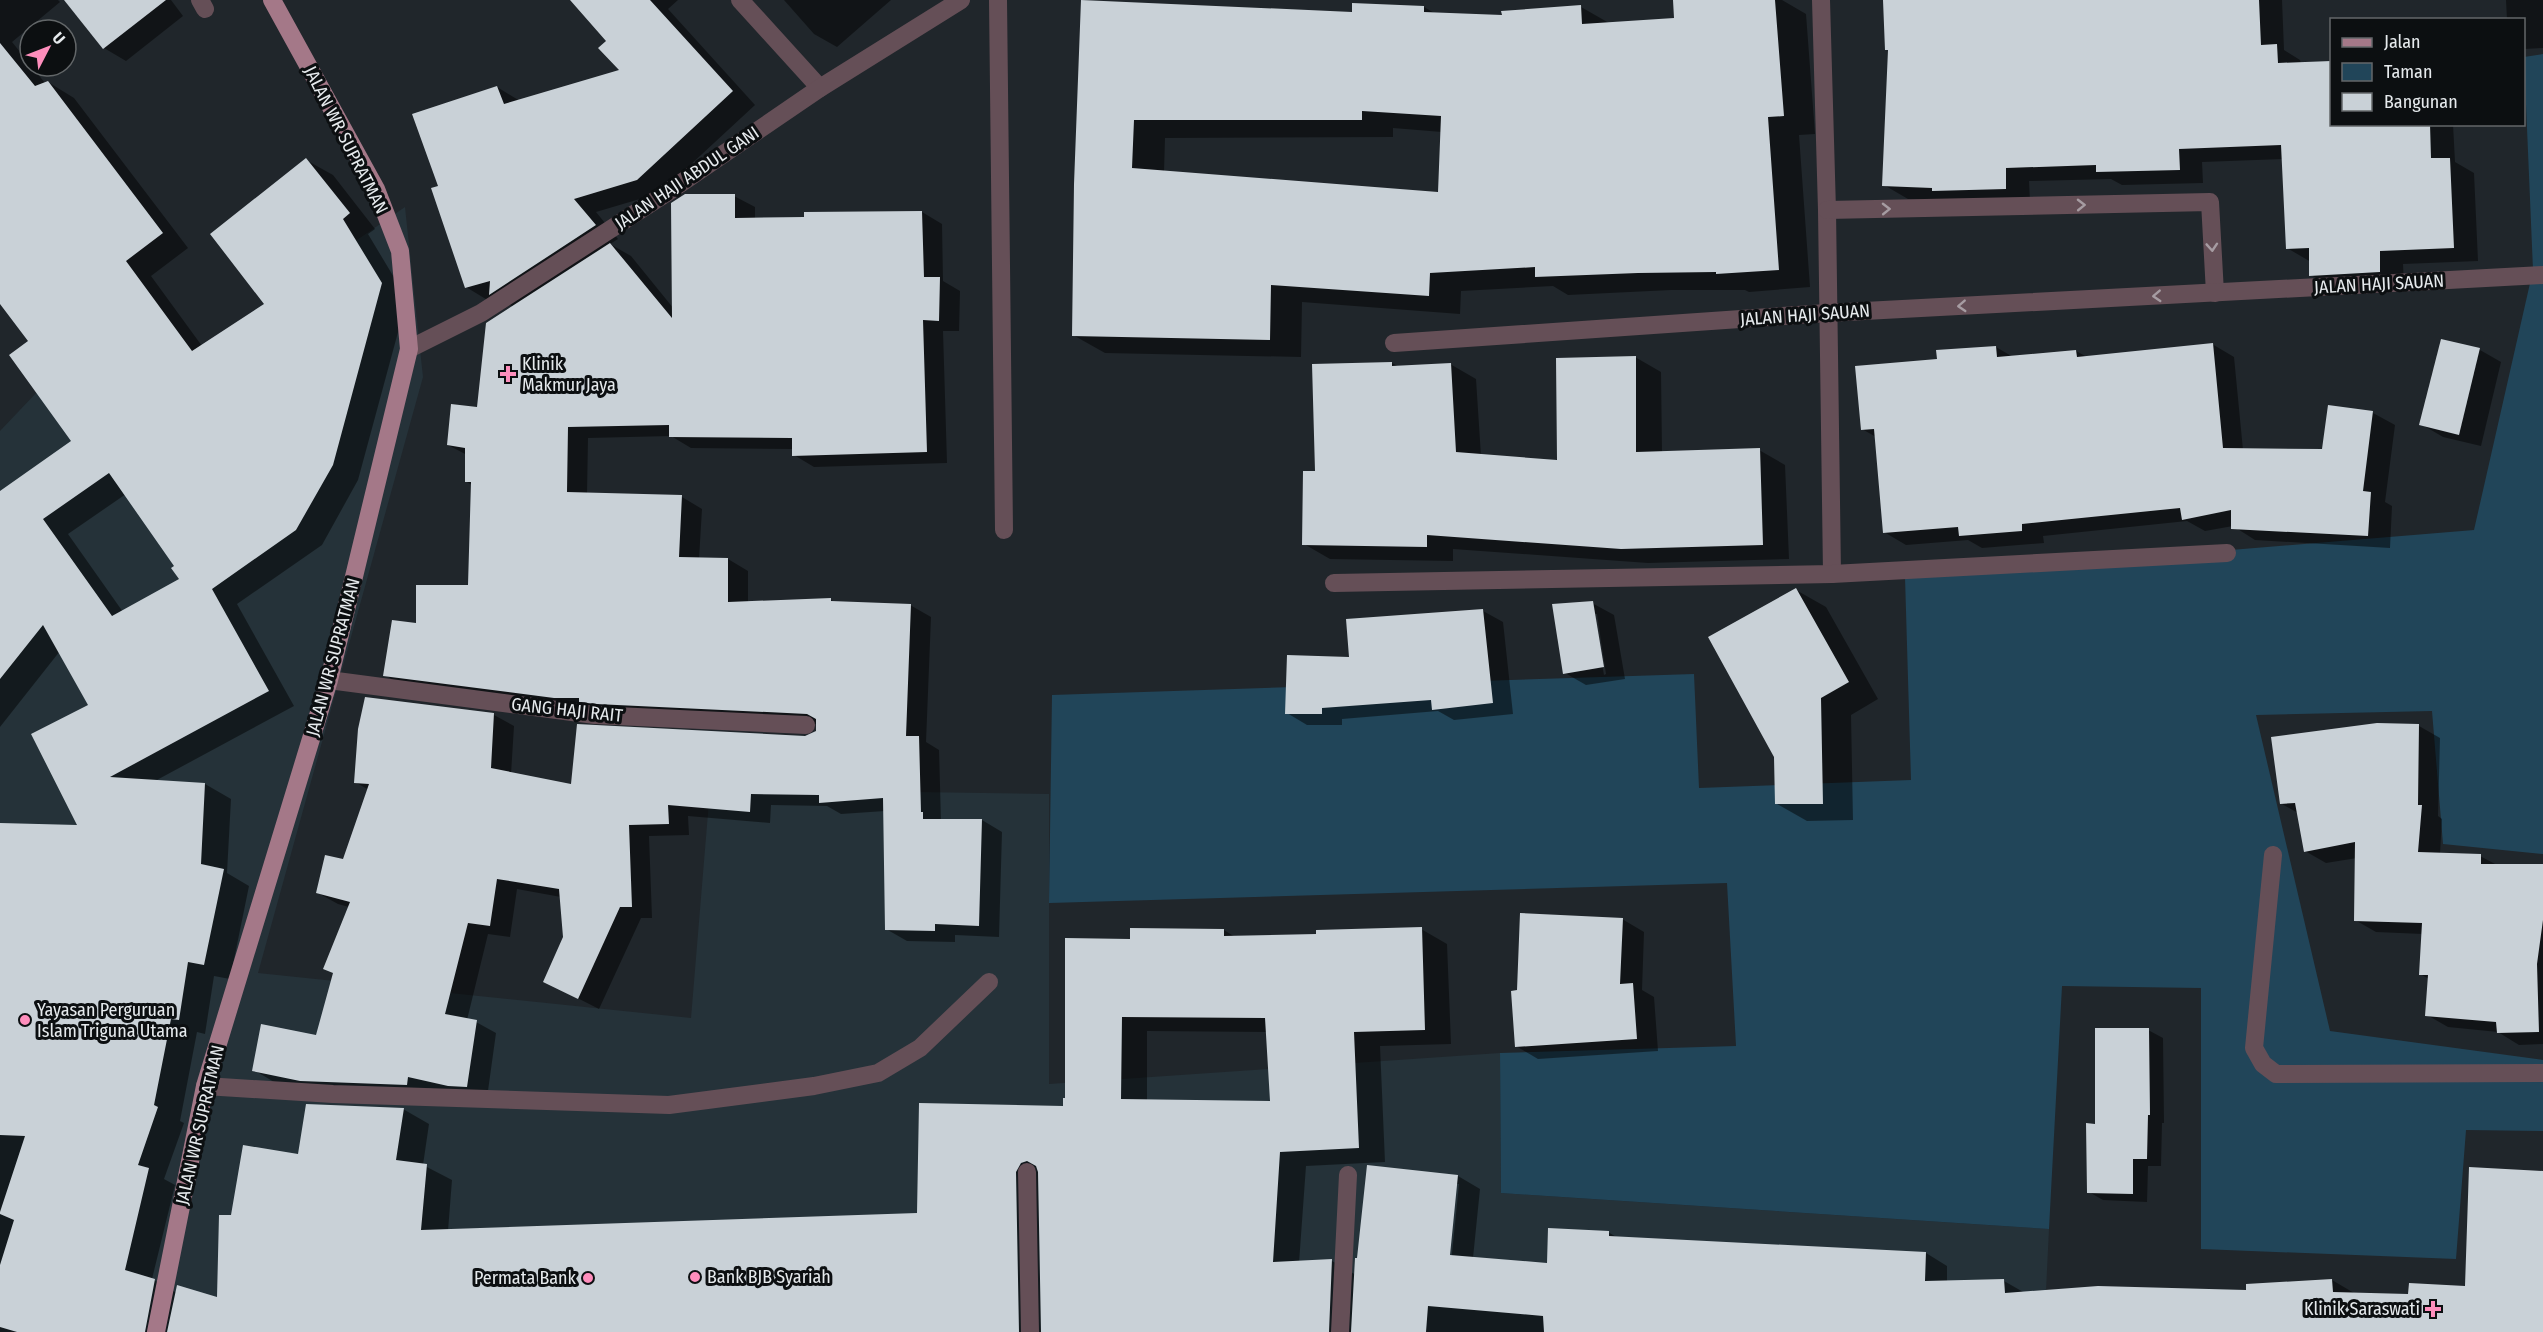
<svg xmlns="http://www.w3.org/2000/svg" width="2543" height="1332" font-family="'Fira Sans Condensed',sans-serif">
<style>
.built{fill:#253239}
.green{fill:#214559}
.shadow{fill:#0007;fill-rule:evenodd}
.building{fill:#c9d1d7;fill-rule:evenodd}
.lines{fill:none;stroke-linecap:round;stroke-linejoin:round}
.minor{stroke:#654f57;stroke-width:18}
.major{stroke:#a47888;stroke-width:18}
.oneway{stroke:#a69ca2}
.poi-dot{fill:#fe8ebc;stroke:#0c0f11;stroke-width:2}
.labels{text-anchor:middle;stroke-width:6;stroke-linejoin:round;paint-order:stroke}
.street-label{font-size:18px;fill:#e6eaed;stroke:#0c0f11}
.poi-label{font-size:18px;fill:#e6eaed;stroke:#0c0f11;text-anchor:start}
</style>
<rect width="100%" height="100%" fill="#20262b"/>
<!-- built -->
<path class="built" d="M405 207 423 377 258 973 691 1018 710 789 1049 794V1084L1500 1053 1501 1193 2049 1229 2044 1332H0V431L57 371 93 421Z"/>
<!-- green -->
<path class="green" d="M2543 54V854L2443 844 2432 711 2256 715 2330 1031 2543 1060V1131L2466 1130 2456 1259 2201 1249V988L2062 986 2049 1229 1501 1193 1500 1053 1736 1046 1727 883 1049 903 1052 695 1694 674 1699 788 1911 780 1905 577 2474 530 2533 270 2524 57Z"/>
<!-- shadow -->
<g class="shadow">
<path d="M0 0H58L60 2 12 42 45 83 48 82 74 98 188 248 151 276 202 346 267 305 306 160 333 175 375 229 368 234 407 299 358 480 322 545 237 604 294 706 155 781 205 784 231 799 227 873 249 886 230 979 214 976 205 1034 197 1032 180 1121 184 1123 164 1179 175 1185 152 1279 177 1293 219 1299 233 1217 299 1156 403 1109 429 1124 423 1165 452 1180 448 1231 919 1214 1065 1108 1132 940 1224 930 1235 937 1318 936 1421 929 1447 944 1451 1044 1380 1046 1385 1162 1306 1166 1299 1263 1332 1261 1356 1275 1368 1167 1458 1176 1480 1189 1473 1258 1548 1264 1608 1232 1618 1238 1926 1253 1947 1266V1282L2004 1281 2025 1293 2248 1292 2332 1280 2354 1293 2410 1296 2467 1287 2543 1172V1332H0V824L79 827 90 706 60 651 0 727V493L73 441 30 341 0 301ZM126 494 176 566 182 580 123 612 68 534ZM1147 1031 1268 1032 1271 1102 1147 1101ZM1456 1184H1459L1451 1263 1448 1262Z"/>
<path d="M94 0H171L183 16 126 61 104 48Z"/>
<path d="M572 0H678L668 9 755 105 660 193 596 212 618 239 610 244 631 256 674 309 734 196 755 207V219L922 212 942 224 943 281 960 291 959 331H943L947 463 814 467 794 455 793 449 691 448 671 436 588 438 587 494 682 497 702 509 699 559H728L748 571V603L831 600 836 603 910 605 931 617 926 742 939 750 941 821 982 820 1002 832 999 937 955 935V942L907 941 886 929 885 811 841 814 827 806 771 805 770 823 688 816 689 835 649 836 652 918H641L599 1009 544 981 564 937 561 897 517 889 510 937 488 934 467 1020 476 1022 496 1033 487 1098 469 1097 428 1088 427 1096 274 1082 254 1070 317 1037 335 974 324 968 349 907 338 904 318 893 344 861 369 790 355 782 494 715 514 726 511 774 573 786 806 738 813 736 819 726 818 724 618 715 405 687 385 675 418 625 470 586 472 485 467 482V455L448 445 478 409 514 307 498 298 489 301 466 287 439 187 497 87 520 101 622 71 608 41Z"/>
<path d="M784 0H891L837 47 814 34Z"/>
<path d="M1674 0H1782L1806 14 1815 134 1799 135 1810 287 1749 292 1745 290H1671L1568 295 1553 286 1461 291 1460 314 1302 302 1301 357 1105 353 1073 335 1082 1 1353 13 1424 7 1436 14 1503 16 1581 7 1609 23 1675 19ZM1393 128 1442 132 1440 194 1164 172 1165 138 1393 137Z"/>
<path d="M1885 0H2282L2284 50 2300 60 2301 64 2332 63V124H2453L2455 162 2474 173 2478 261 2403 264 2404 285 2335 289 2311 275V262L2287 248 2283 159 2202 162 2203 183 2122 185 2111 179 2029 181 2030 202 1908 199 1884 185 1889 51 1886 49Z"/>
<path d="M2506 0H2543V48L2524 49V20H2507Z"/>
<path d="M2212 344 2234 357 2243 450 2323 451 2329 406 2373 413 2395 425 2385 502 2392 506 2390 548 2255 540 2233 526 2205 531 2187 521 2043 536 2044 543 1982 548 1968 540 1906 545 1884 532 1876 437 1862 429 1938 361 1996 347 2013 357 2076 351 2087 357Z"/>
<path d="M2480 350 2501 362 2481 446 2443 437 2421 424Z"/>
<path d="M1635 357 1661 372 1662 453 1759 450 1785 465 1789 559 1648 563 1453 549V561L1330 559 1304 544 1316 473 1392 363 1399 367 1450 364 1476 379 1481 456 1558 462Z"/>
<path d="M1796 590 1826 607 1878 699 1851 715 1853 820 1807 821 1777 804Z"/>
<path d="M1592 603 1614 615 1625 679 1586 685 1565 673ZM1593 614H1597L1606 674 1604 675Z"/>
<path d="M1483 611 1503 622 1513 714 1454 720 1438 711 1342 719V725H1307L1287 713 1351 658Z"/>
<path d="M2419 726 2440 738 2438 816 2442 819 2440 854 2480 856 2497 865 2543 866V1044L2519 1045 2498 1032 2448 1027 2427 1015 2429 979 2420 974 2423 934 2376 932 2355 920 2357 858 2326 863 2305 851 2298 813 2282 804Z"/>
<path d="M1622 919 1644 932 1642 990 1654 997 1658 1051 1538 1059 1516 1046 1518 992Z"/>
<path d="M2148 1030 2163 1038 2164 1123H2162L2161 1166H2148L2147 1202 2103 1200 2089 1192Z"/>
</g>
<!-- building -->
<g class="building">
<path d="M64 0H166L103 49Z"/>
<path d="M570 0H650L733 91 637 180 574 199 596 225 489 295 490 281 465 288 431 188 438 186 412 114 497 86 504 104 619 70 598 48 606 41Z"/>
<path d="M1081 0 1352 12V3L1424 6V12L1502 15 1501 11 1581 5 1582 24 1674 18 1673 0H1775L1784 116 1768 117 1779 270 1716 274V272L1638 273 1535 277V267L1430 273 1429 296 1271 285 1270 340 1072 336 1074 184ZM1362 111 1441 116 1438 192 1132 168 1134 120H1362Z"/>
<path d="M1883 0H2259L2261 45 2277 44 2278 63 2331 61V124H2430L2431 158H2450L2454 248 2380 251V272L2309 276V248L2286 249 2281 145 2179 149 2180 170 2096 172V165L2006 168V189L1932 191V188L1882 186 1888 50H1885Z"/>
<path d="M0 43 35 86 48 81 163 233 126 261 192 351 264 304 210 234 306 158 350 213 343 219 382 283 333 465 296 530 212 589 269 691 110 777 205 783 201 864 224 869 204 965 188 962 179 1020 171 1019 154 1105 158 1107 138 1165 149 1168 125 1270 155 1279 145 1332H17L0 1327V1265L14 1220 0 1214V1212L25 1136 0 1135V823L77 825 31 734 88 705 43 625 0 679V491L71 441 9 355 28 341 0 304ZM109 473 174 566 171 568 179 579 112 616 43 519Z"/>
<path d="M685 194H735V218L804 217V212L922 211 924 277H940L939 321 923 320 927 452 792 456V438L669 437V425L568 427 567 492 682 495 679 557 728 558V602L831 598V601L911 604 906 736H919L921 812H923V819H982L979 926 935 924V931L885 930 883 798 819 803V795L751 794 750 812 668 805 669 824 629 825 632 907H620L578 999 543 982 563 937 559 889 497 879 490 926 468 923 445 1014 477 1020 467 1087 448 1086 408 1077 407 1085 300 1081 252 1071 261 1024 316 1035 333 973 323 969 350 902 316 893 325 855 343 859 369 784 354 783 358 729 365 697 494 713 491 768 571 784 577 724 805 736 816 731V719L807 714 596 704 579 702V698H554L383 676 392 620 416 623V585H468L471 482H465V448L447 445 451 404 477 407 486 323 610 243 672 318 671 203Z"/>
<path d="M2441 339 2480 348 2459 435 2419 425Z"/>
<path d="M2213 343 2223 448 2322 449 2328 405 2373 411 2363 491 2371 492 2368 536 2231 529V510L2182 520 2180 508 2022 524V531L1959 536 1958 527 1883 533 1874 429 1861 430 1855 366 1937 359 1936 350 1996 346 1997 357 2076 350 2077 357Z"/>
<path d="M1636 356V452L1760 448 1763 545 1621 549 1427 535V547L1302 545 1303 471H1315L1312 364 1392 362V366L1451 363 1456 452 1557 460 1556 358Z"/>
<path d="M1796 588 1849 682 1821 698 1823 804H1775L1774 757 1708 637Z"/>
<path d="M1593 601 1604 667 1563 674 1552 604Z"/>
<path d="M1483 609 1493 703 1432 710 1431 700 1322 708V714H1285L1287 655 1349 657 1346 619Z"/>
<path d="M2377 723 2419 724 2418 805H2422L2418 852 2481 854V864H2543V920L2537 964 2539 1032 2497 1033 2496 1022 2425 1016 2428 975H2419L2422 923 2354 921 2355 842 2304 852 2295 803 2280 804 2271 737Z"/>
<path d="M1520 913 1623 918 1620 984 1633 983 1637 1039 1515 1047 1511 991 1517 990Z"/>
<path d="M1422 927 1425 1030 1354 1032 1359 1148 1280 1152 1273 1262 1332 1259 1329 1332H1041L1038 1172 1036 1166 1027 1161 1021 1163 1016 1172 1019 1332H167L177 1285 217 1297 219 1215H231L243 1145 298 1154 306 1104 404 1108 396 1160 427 1164 421 1230 917 1213 919 1103 1063 1106V1098H1065V938L1130 939V928L1224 929V936L1316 934V930ZM1122 1017 1265 1018 1270 1101 1121 1099Z"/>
<path d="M2095 1028H2149L2150 1115H2148L2147 1159H2133V1194L2087 1193 2086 1123 2095 1124Z"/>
<path d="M1367 1165 1458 1175 1450 1255 1547 1263 1548 1228 1609 1231V1236L1926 1252 1925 1281 2004 1279 2005 1293 2098 1286 2246 1290V1284L2332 1279 2333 1292 2408 1294 2409 1283 2465 1286 2469 1167 2543 1171V1332H1544L1543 1316 1428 1306 1426 1332H1351L1355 1258H1357Z"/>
</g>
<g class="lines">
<!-- minor -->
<g class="minor">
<path d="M200 0 205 9"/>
<path d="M740 0 820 88"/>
<path d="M998 0 1004 530"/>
<path d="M1821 0 1827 210 1832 574"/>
<path d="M1827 210 2210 202 2215 293"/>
<path d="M1394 343 1827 313 2543 275"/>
<path d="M409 349 481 313 665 194 820 88 961 0"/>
<path d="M1334 583 1832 574 2227 553"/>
<path d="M329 680 595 715 806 725"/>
<path d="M2273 855 2254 1048 2263 1064 2276 1074 2543 1073"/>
<path d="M205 1086 333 1094 669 1105 814 1086 878 1073 920 1048 989 982"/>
<path d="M1027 1172 1030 1332"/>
<path d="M1340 1332 1348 1175"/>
</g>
<!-- major -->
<path class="major" d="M156 1332 205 1086 329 680 409 349 400 251 376 189 272 0"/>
</g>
<!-- one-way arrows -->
<defs><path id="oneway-chevron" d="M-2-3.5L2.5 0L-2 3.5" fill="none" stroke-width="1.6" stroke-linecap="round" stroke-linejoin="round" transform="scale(1.5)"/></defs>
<g class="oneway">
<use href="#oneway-chevron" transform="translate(2081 205) rotate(-1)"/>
<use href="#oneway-chevron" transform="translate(1886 209) rotate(-1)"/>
<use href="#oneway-chevron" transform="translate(2212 247) rotate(86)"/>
<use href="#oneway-chevron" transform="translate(2157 296) rotate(177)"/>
<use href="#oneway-chevron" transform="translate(1962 306) rotate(177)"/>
</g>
<!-- markers -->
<g class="poi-dot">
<path d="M505 365h6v6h6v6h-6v6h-6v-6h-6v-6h6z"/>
<circle cx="25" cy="1020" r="6"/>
<circle cx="695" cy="1277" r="6"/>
<circle cx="588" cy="1278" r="6"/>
<path d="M2430 1300h6v6h6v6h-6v6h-6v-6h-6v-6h6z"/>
</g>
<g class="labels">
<!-- street labels -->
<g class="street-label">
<text transform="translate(346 140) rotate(63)" y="6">JALAN WR SUPRATMAN</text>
<text transform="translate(687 178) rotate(-34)" y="6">JALAN HAJI ABDUL GANI</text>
<text transform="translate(2379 284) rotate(-3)" y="6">JALAN HAJI SAUAN</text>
<text transform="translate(1805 315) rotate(-4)" y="6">JALAN HAJI SAUAN</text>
<text transform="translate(333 657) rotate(-75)" y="6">JALAN WR SUPRATMAN</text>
<text transform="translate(567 710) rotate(6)" y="6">GANG HAJI RAIT</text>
<text transform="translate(200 1125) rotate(-77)" y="6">JALAN WR SUPRATMAN</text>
</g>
<!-- poi labels -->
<g class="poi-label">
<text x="522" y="370">Klinik<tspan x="522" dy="21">Makmur Jaya</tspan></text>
<text x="37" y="1016">Yayasan Perguruan<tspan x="37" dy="21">Islam Triguna Utama</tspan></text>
<text x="707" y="1283">Bank BJB Syariah</text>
<text x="576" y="1284" text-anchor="end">Permata Bank</text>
<text x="2420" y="1315" text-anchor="end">Klinik Saraswati</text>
</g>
</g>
<!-- legend -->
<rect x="2330" y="18" width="195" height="108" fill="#0c0f11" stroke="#636769" stroke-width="1.5"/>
<rect x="2342" y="38" width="30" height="9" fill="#a47888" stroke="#636769" stroke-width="1.5"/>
<text x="2384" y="48" font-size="18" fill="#e6eaed">Jalan</text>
<rect x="2342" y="63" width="30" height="18" fill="#214559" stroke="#636769" stroke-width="1.5"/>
<text x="2384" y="78" font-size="18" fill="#e6eaed">Taman</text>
<rect x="2342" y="93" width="30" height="18" fill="#c9d1d7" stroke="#636769" stroke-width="1.5"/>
<text x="2384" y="108" font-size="18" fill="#e6eaed">Bangunan</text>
<!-- north arrow -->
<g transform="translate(48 48) rotate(48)"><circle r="28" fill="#0c0f11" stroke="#636769" stroke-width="1.5"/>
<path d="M0-4.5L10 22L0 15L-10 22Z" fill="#fe8ebc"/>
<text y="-9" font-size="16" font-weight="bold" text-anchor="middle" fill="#e6eaed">U</text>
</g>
</svg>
